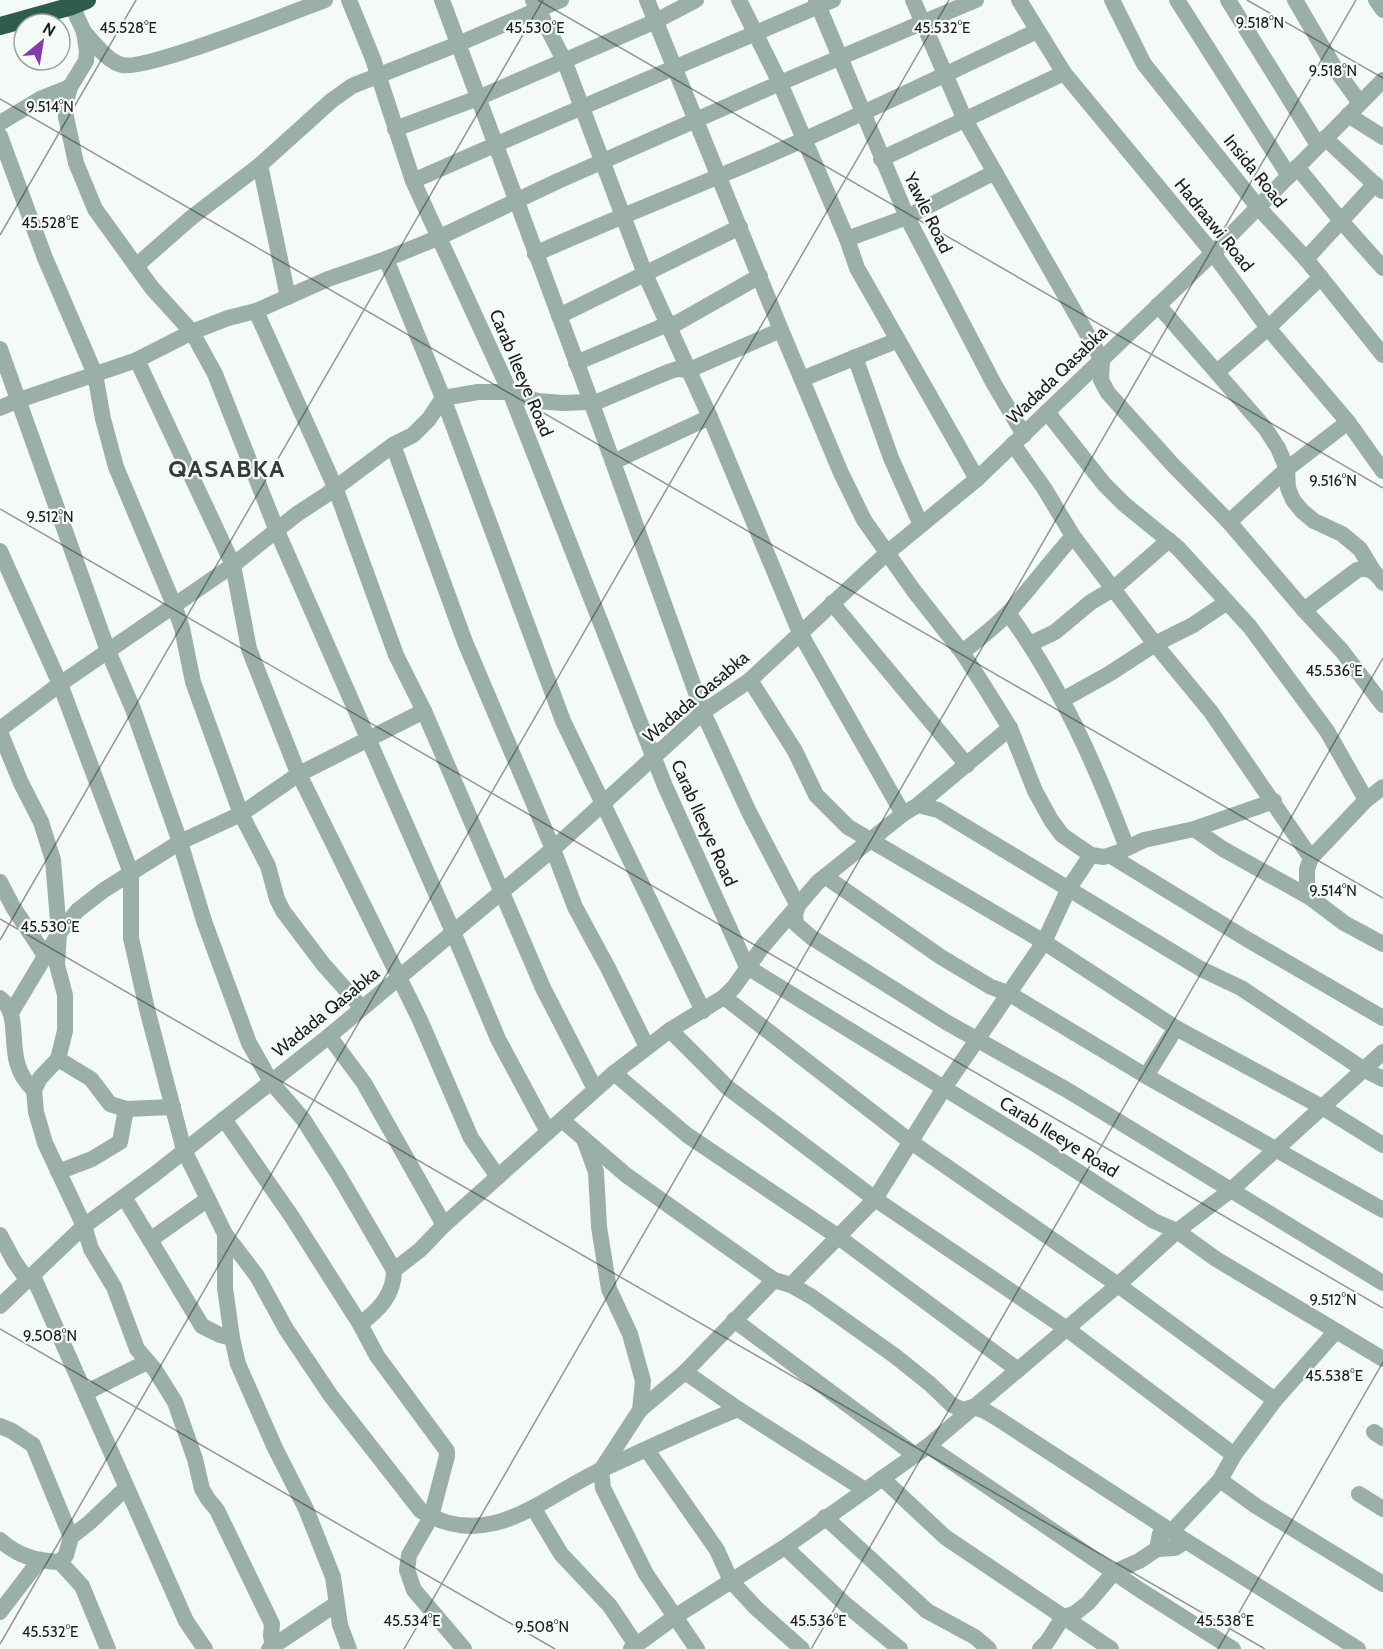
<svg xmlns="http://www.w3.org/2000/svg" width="1383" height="1649" font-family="Cabin,sans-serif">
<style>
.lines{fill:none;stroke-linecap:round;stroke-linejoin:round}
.minor{stroke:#9ab0a7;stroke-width:16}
.highway{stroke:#2e5d4e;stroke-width:18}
.ticks{fill:none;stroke:#1c1e1d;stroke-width:1.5;stroke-opacity:0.45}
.labels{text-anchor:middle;stroke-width:4.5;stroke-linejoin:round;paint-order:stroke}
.street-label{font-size:18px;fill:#1c1e1d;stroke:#f4faf7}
.district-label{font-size:24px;font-weight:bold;letter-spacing:1.5px;fill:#363a38;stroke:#f4faf7}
.ticks-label{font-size:15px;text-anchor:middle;fill:#1c1e1d;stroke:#f4faf7;stroke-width:4.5;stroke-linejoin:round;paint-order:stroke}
</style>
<rect width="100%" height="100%" fill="#f4faf7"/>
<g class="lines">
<!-- minor -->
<g class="minor">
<path d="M349 0 373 59 413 181 510 392 665 786 747 967 1035 1144 1154 1221 1177 1231 1216 1259 1383 1359"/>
<path d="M442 0 592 404 703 712 749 812 798 906 795 914 796 924 811 937 946 1022 1067 1090 1383 1283"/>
<path d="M533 0 564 60 645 274 710 417 800 633 903 814"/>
<path d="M647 0 781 330 841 473 864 520 914 591 962 652 984 686 1010 728 1035 791 1051 820 1062 835 1091 855 1104 857 1119 852 1144 840 1194 829 1274 801"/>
<path d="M739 0 780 83 847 239 857 268 977 479"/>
<path d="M816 0 907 217 994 384 1024 435"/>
<path d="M913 0 965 120 1102 360 1101 380 1108 393 1172 464 1229 522 1304 610 1342 651 1383 705"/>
<path d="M1019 0 1064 73 1213 253 1268 328 1348 422 1383 471"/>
<path d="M1112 0 1144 64 1258 207 1306 259 1383 355"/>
<path d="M1177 0 1289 176"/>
<path d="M1228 0 1318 145"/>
<path d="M1295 0 1336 70 1360 103"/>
<path d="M1376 0 1383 10"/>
<path d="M72 6 84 32 87 51 86 61 70 87 66 102V117L76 163 95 209 152 288 192 332 215 374 277 531 453 932 498 1039 548 1132"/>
<path d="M84 32C94 43 108 62 122 65 146 71 293 12 325 0"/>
<path d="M1348 115 1383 137"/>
<path d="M0 123 40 99 70 87"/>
<path d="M395 129 478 98 656 21 696 0"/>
<path d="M0 136 45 258 95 374 103 419 116 467 174 605 182 628 193 682 241 814 268 866 277 899 283 911 323 964 362 1008"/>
<path d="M1325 138 1382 191"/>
<path d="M881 159 1064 73"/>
<path d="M260 165 288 297"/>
<path d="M1297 167 1342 222 1383 268"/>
<path d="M413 181C552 119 693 60 833 0"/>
<path d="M847 239 907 217 995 172"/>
<path d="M535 254C624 214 714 180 803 140 882 105 959 68 1037 31"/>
<path d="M386 259 443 398 563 721 703 1011"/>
<path d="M1306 259 1375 184"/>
<path d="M136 266 192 217 260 165 331 101 352 86 458 44 561 0"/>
<path d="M1158 305 1265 428 1278 448 1287 469 1288 488 1293 500 1302 511 1314 521 1342 534 1360 549 1374 572"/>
<path d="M256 311 335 487 396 655 424 711 543 988 595 1089"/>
<path d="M559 316 740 227"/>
<path d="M0 349 108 651 133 709 180 842 204 921 249 1043 271 1082 303 1119 338 1174 394 1270 420 1250 444 1225 614 1073 670 1030 724 997 734 987 763 946 818 882 903 814 918 805 1010 728"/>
<path d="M855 357 891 458 921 525"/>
<path d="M137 360 233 565 249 649 296 768 420 1020 471 1138 498 1177"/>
<path d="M576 363 668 324 677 323 760 276"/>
<path d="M1217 372 1268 328 1321 277"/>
<path d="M802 379 898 340"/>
<path d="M592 404 668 372 677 369 689 370 781 330"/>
<path d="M0 408 19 400 137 360 192 332 228 318 256 311 328 279 386 259 440 237 558 181 780 83 976 0"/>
<path d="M1047 412 1104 484 1124 504 1178 548 1250 627 1327 731 1366 800"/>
<path d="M1013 444 1044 488 1073 536 1155 644 1211 712 1311 858"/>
<path d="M393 445 465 642 553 849 575 907 608 968 647 1047"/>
<path d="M613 462 710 417"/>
<path d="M1229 522 1287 469 1348 422"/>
<path d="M0 551 60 684 131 873V938L147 1009 184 1150 225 1234 257 1276 286 1329 331 1396 421 1511C491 1553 543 1496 603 1469 648 1448 693 1427 738 1409"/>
<path d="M832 603 967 765"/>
<path d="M1304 610 1357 570C1369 566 1377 573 1383 583"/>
<path d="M1008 613C1060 684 1096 766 1127 848"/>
<path d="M1030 644 1055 632 1091 602 1113 589 1169 540"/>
<path d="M962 652C978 640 995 627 1009 612 1031 587 1051 561 1073 536"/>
<path d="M750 680 795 751 816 795 848 827 1044 942 1176 1028 1322 1107 1383 1145"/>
<path d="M1062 700 1109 674 1155 644 1193 625 1227 602"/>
<path d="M0 729 60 684 233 565 297 514 326 495 393 445 413 435 429 419 443 398 478 392H510L538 401 562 403 591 402"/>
<path d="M0 732 21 783 41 822 53 860 59 933 11 1013"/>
<path d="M1383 787 1366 800 1311 858 1307 869V884L1311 898 1344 923 1383 944"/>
<path d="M918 805 938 810 1201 969 1241 988 1363 1069 1383 1079"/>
<path d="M1194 829 1223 849 1311 898"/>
<path d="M1111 856 1245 938 1383 1018"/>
<path d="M826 877 941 957 991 987 1008 993 1146 1076 1383 1210"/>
<path d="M0 882 13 907 46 957"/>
<path d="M724 997 911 1142 1118 1285 1275 1400"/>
<path d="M0 998C26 1018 0 1060 34 1090"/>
<path d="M670 1030 727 1087 875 1199 1067 1329 1234 1455"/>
<path d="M329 1036 364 1083 444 1225"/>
<path d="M58 1059 91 1079 110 1104 126 1109 173 1107"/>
<path d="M614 1073 687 1135 837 1236 1018 1370"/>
<path d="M1146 1076 1176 1028"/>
<path d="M224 1119 292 1217 360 1324"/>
<path d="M562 1120 626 1175 774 1280 791 1285 812 1297 895 1356 930 1384 952 1405 963 1410 973 1407 985 1411 997 1418 1186 1541 1358 1649"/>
<path d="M584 1139 596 1172 599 1227 609 1289 630 1334 643 1381 640 1410 601 1470 603 1488 646 1574 697 1649"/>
<path d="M58 1172 92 1159 120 1142 126 1109"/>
<path d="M124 1197 202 1326 220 1335 232 1338"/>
<path d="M225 1234V1288L232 1338 238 1364 275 1448 306 1509 333 1577 340 1625 349 1649"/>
<path d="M0 1235 14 1261 28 1281"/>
<path d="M150 1240 208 1199"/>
<path d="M394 1270C394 1295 379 1310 360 1324L377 1356 447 1451V1456L431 1517 409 1555 407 1570 414 1590 464 1649"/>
<path d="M33 1276 186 1621 205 1649"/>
<path d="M791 1285 875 1199 944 1088 1044 942 1069 888 1091 855"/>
<path d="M0 1306 84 1226 155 1174 329 1036 553 849 703 712 750 680 887 553 977 479 1213 253 1383 80"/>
<path d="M734 1320 915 1455"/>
<path d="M685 1372 738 1409 865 1490"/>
<path d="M85 1393 147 1362"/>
<path d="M640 1410 685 1372 774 1280"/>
<path d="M0 1426 12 1431 33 1445 71 1537"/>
<path d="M1374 1432 1383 1438"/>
<path d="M928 1446 1140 1590 1233 1649"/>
<path d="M647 1450 717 1550 731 1581 756 1608 802 1649"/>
<path d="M882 1478 945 1537 1111 1649"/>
<path d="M1220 1480 1256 1506 1383 1584"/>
<path d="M1359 1494 1383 1509"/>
<path d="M534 1509 561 1554 610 1606 636 1645"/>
<path d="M825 1517 927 1611 975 1637 989 1649"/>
<path d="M0 1540C18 1556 36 1561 60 1562"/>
<path d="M785 1547 845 1604 900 1649"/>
<path d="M1157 1549 1175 1548 1186 1541"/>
<path d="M0 1612 39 1561"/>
<path d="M108 1649 82 1586 60 1562 66 1555 71 1537 89 1523 126 1488"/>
<path d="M269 1649 336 1604"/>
<path d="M274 1649 271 1636 272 1624 217 1510 208 1499 202 1489 195 1459 175 1402 155 1370 137 1349 114 1287 91 1249 84 1226 45 1143 36 1112 34 1090 40 1078 58 1059 65 1031V995L57 965 59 933 78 910 104 890 180 842 241 814 299 774 424 711"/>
<path d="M631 1649 676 1616 785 1547 928 1446 1118 1285 1177 1231 1231 1190 1383 1052"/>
<path d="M1040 1649 1047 1642 1063 1617 1074 1614 1088 1603 1114 1572 1139 1561 1157 1549 1160 1534 1172 1531 1220 1480 1234 1455 1275 1400 1336 1331"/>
</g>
<!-- highway -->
<path class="highway" d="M0 26 72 6 87 0"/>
</g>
<!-- ticks -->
<path class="ticks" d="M538 0 1383 488M1247 0 1383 78M0 99 1383 898M0 235 136 0M0 509 1383 1308M0 919 1265 1649M0 940 543 0M0 1329 555 1649M0 1644 949 0M404 1649 1356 0M811 1649 1383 658M1218 1649 1383 1362"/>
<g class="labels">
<!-- street labels -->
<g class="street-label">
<text transform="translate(1255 171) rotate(51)" y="6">Insida Road</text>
<text transform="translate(928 213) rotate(64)" y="6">Yawle Road</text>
<text transform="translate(1214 225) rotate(51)" y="6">Hadraawi Road</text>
<text transform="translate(521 373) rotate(67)" y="6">Carab Ileeye Road</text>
<text transform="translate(1057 375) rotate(-44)" y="6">Wadada Qasabka</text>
<text transform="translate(696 697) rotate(-40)" y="6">Wadada Qasabka</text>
<text transform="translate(704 823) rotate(66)" y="6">Carab Ileeye Road</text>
<text transform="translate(326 1012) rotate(-39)" y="6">Wadada Qasabka</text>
<text transform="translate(1059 1137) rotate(32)" y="6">Carab Ileeye Road</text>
</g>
<!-- district labels -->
<g class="district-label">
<text x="227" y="477">QASABKA</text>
</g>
</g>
<g class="ticks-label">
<text x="1260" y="28">9.518°N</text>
<text x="128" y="33">45.528°E</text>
<text x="535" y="33">45.530°E</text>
<text x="942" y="33">45.532°E</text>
<text x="1333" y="76">9.518°N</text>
<text x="50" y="112">9.514°N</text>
<text x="50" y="228">45.528°E</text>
<text x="1333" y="486">9.516°N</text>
<text x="50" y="522">9.512°N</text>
<text x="1334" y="676">45.536°E</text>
<text x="1333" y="896">9.514°N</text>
<text x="50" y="932">45.530°E</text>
<text x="1333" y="1305">9.512°N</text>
<text x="50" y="1341">9.508°N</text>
<text x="1334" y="1381">45.538°E</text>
<text x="412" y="1626">45.534°E</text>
<text x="818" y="1626">45.536°E</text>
<text x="1225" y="1626">45.538°E</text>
<text x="542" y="1632">9.508°N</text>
<text x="50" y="1637">45.532°E</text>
</g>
<!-- north arrow -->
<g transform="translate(42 42) rotate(30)"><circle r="28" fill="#f4faf7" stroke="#9ea2a0" stroke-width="1.5"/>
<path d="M0-4.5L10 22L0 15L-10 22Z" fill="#833bad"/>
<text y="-9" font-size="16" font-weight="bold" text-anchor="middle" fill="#1c1e1d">N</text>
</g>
</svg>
